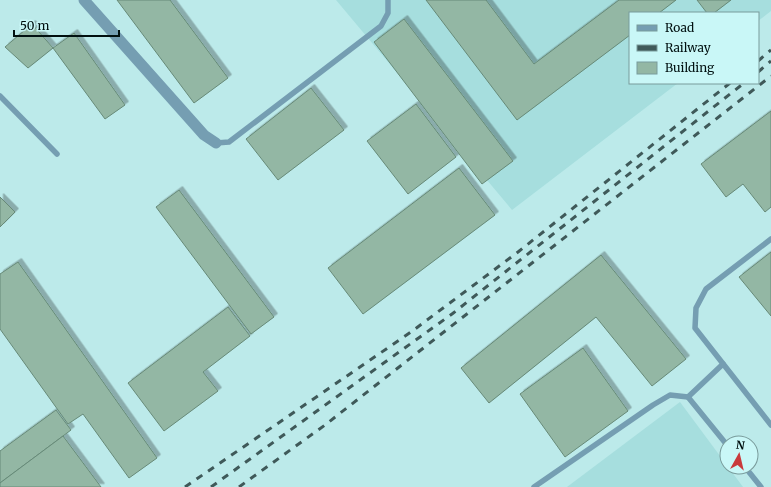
<svg xmlns="http://www.w3.org/2000/svg" width="771" height="487" font-family="Merriweather,serif">
<style>
.built{fill:#a6dede}
.building{fill:#93b7a4;stroke:#678a78;filter:url(#shadow)}
.lines{fill:none;stroke-linecap:round;stroke-linejoin:round}
.lane{stroke:#759eb2;stroke-width:5.5}
.street{stroke:#759eb2;stroke-width:11}
.rail{stroke:#3f5959;stroke-width:3;stroke-dasharray:7 7;stroke-linecap:butt}
</style>
<defs>
<filter id="shadow"><feDropShadow dx="3.5" dy="-3.5" stdDeviation="0" flood-color="#0004"/></filter>
</defs>
<rect width="100%" height="100%" fill="#bceaea"/>
<!-- built -->
<g class="built">
<path d="M336 0H771V11L758 21V13H630V83H678L512 210Z"/>
<path d="M680 402 743 487H567Z"/>
</g>
<!-- building -->
<g class="building">
<path d="M117 0H170L228 78 194 103Z"/>
<path d="M426 0H486L534 64 619 0H676L659 13H630V35L517 120Z"/>
<path d="M697 0H731L714 13H707Z"/>
<path d="M404 19 513 161 482 184 374 42Z"/>
<path d="M32 24 53 48 28 68 5 47Z"/>
<path d="M74 33 125 105 105 119 53 48Z"/>
<path d="M311 88 344 130 278 180 246 139Z"/>
<path d="M416 104 456 157 408 194 367 141Z"/>
<path d="M771 111V207L765 212 743 184 726 197 701 164Z"/>
<path d="M459 168 495 215 363 314 328 268Z"/>
<path d="M179 190 274 317 251 334 156 207Z"/>
<path d="M0 197 15 212 0 227Z"/>
<path d="M771 252V316L739 277Z"/>
<path d="M601 255 686 359 652 386 596 317 489 403 461 368Z"/>
<path d="M18 262 157 458 129 478 83 414 68 424 0 329V274Z"/>
<path d="M228 307 250 336 203 372 218 391 164 431 128 383Z"/>
<path d="M583 348 628 411 565 457 520 394Z"/>
<path d="M56 410 71 430 0 483V451Z"/>
<path d="M63 436 101 487H0V483Z"/>
</g>
<g class="lines">
<!-- lane -->
<g class="lane">
<path d="M0 96 57 154"/>
<path d="M216 143 229 142 381 26 388 13V0"/>
<path d="M771 239 706 289 696 308 695 328 771 425"/>
<path d="M723 364 688 397 727 445"/>
<path d="M745 467 761 487"/>
<path d="M534 487 653 405 670 395 688 397"/>
</g>
<!-- street -->
<path class="street" d="M84 0 204 135 216 143"/>
<!-- rail -->
<g class="rail">
<path d="M758 61 771 50"/>
<path d="M758 72 771 61"/>
<path d="M185 487 411 332 518 252 730 83"/>
<path d="M211 487 452 314 744 83"/>
<path d="M239 487 325 425 771 76"/>
</g>
</g>
<!-- legend -->
<rect x="629" y="12" width="130" height="72" fill="#c9f7f7" stroke="#799b9b"/>
<rect x="637" y="25" width="20" height="6" fill="#759eb2" stroke="#799b9b"/>
<text x="665" y="32" font-size="12" fill="#011010">Road</text>
<rect x="637" y="45" width="20" height="6" fill="#3f5959" stroke="#799b9b"/>
<text x="665" y="52" font-size="12" fill="#011010">Railway</text>
<rect x="637" y="62" width="20" height="12" fill="#93b7a4" stroke="#799b9b"/>
<text x="665" y="72" font-size="12" fill="#011010">Building</text>
<!-- north arrow -->
<g transform="translate(739 455) rotate(8)"><circle r="19" fill="#c9f7f7" stroke="#799b9b"/>
<path d="M0-3L7 15L0 10L-7 15Z" fill="#c93a3c"/>
<text y="-6" font-size="11" font-weight="bold" text-anchor="middle" fill="#011010">N</text>
</g>
<!-- scale -->
<path d="M14 30v6h105v-6" fill="none" stroke="#011010" stroke-width="2"/>
<text x="20" y="30" font-size="12" fill="#011010" stroke="#c9f7f7" stroke-width="3" paint-order="stroke">50 m</text>
</svg>
